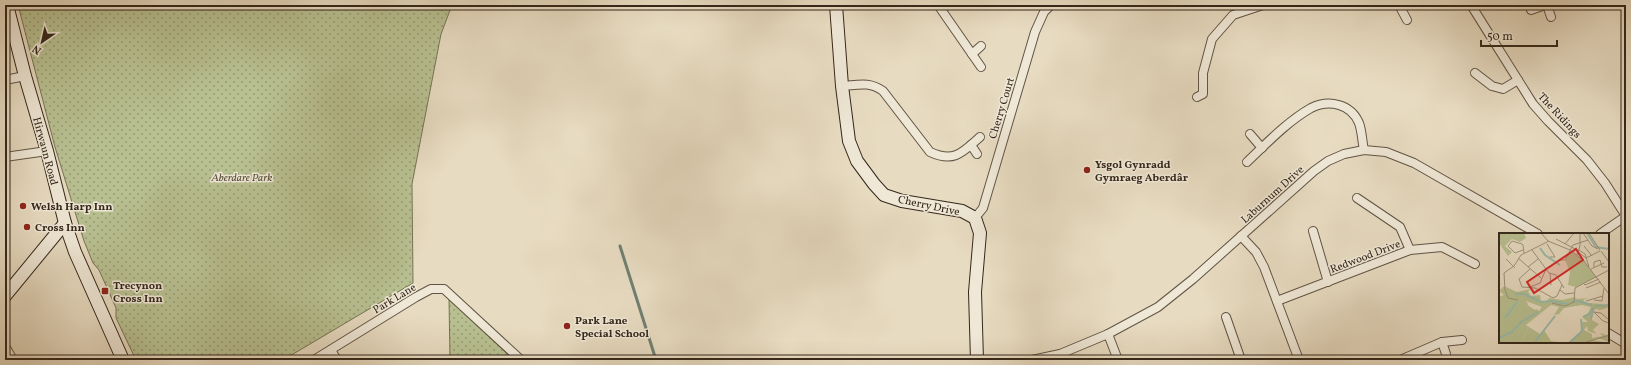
<svg xmlns="http://www.w3.org/2000/svg" width="1631" height="365" font-family="Vollkorn,serif">
<style>
.park{fill:url(#park-dots);stroke:#767456}
.lines{fill:none;stroke-linecap:round;stroke-linejoin:round}
.stream{stroke:#708072;stroke-width:3}
.street-casing{stroke:#615444;stroke-width:10}
.secondary-casing{stroke:#34271a;stroke-width:14}
.street{stroke:#efe8d7;stroke-width:8}
.secondary{stroke:#efe8d7;stroke-width:12}
.poi-dot{fill:#8f2418;stroke:#efe8d7;stroke-width:1.5}
.labels{text-anchor:middle;stroke-width:3;stroke-linejoin:round;paint-order:stroke}
.street-label{font-size:11px;fill:#34271a;stroke:#efe8d7}
.poi-label{font-size:11px;font-weight:bold;fill:#34271a;stroke:#efe8d7;text-anchor:start}
.park-label{font-size:11px;font-style:italic;fill:#554d38;stroke:#efe8d7}
.inset-river{fill:none;stroke:#98bcad;stroke-width:2}
.inset-road{fill:none;stroke:#9f937e;stroke-width:1}
.view{fill:#d62828;fill-opacity:0.15;stroke:#d62828;stroke-width:2}
.inset-edge{fill:none;stroke:#34271a;stroke-width:2}
</style>
<defs>
<pattern id="park-dots" width="8" height="8" patternUnits="userSpaceOnUse"><rect width="8" height="8" fill="#b8c091"/><path d="M2 2h.1M6 6h.1" fill="none" stroke="#969c76" stroke-width="1.8" stroke-linecap="round"/></pattern>
</defs>
<rect width="100%" height="100%" fill="#e7dbc1"/>
<filter id="stains"><feTurbulence type="fractalNoise" baseFrequency=".005" numOctaves="4"/><feColorMatrix values="0 0 0 0 .2 0 0 0 0 .09 0 0 0 0 .02 0 0 0 .5 -.17"/></filter>
<radialGradient id="worn" r=".72"><stop offset=".6" stop-color="#630" stop-opacity="0"/><stop offset="1" stop-color="#630" stop-opacity=".3"/></radialGradient>
<!-- park -->
<g class="park">
<path d="M18 5H452L441 34 412 184 413 283 283 360H136L116 318V308L99 270 93 263 84 241 55 147Z"/>
<path d="M449 299 514 360H450Z"/>
</g>
<g class="lines">
<!-- stream -->
<path class="stream" d="M620 246 656 360"/>
<defs>
<g id="street">
<path d="M938 5 981 67"/>
<path d="M1399 5 1407 20"/>
<path d="M1471 5 1533 104 1548 121 1587 160 1605 183 1626 216"/>
<path d="M1547 5 1551 17"/>
<path d="M1531 10 1545 5"/>
<path d="M972 54 981 46"/>
<path d="M1475 73 1492 86 1503 89 1518 80"/>
<path d="M5 80 25 76"/>
<path d="M842 86C858 85 869 81 883 91L930 152C954 163 962 153 980 137"/>
<path d="M1197 97 1203 94V73L1212 39 1233 15 1263 5"/>
<path d="M1250 134 1262 148"/>
<path d="M971 145 977 154"/>
<path d="M5 157 47 151"/>
<path d="M1247 162C1267 143 1288 121 1311 108 1329 99 1351 104 1359 123 1362 131 1362 141 1364 150"/>
<path d="M1357 198 1400 227 1410 250"/>
<path d="M975 218 983 208 1035 32 1044 12 1051 5"/>
<path d="M1313 231 1328 282"/>
<path d="M1600 234 1626 216"/>
<path d="M1241 236 1256 252 1264 267 1299 360"/>
<path d="M1277 301 1410 250 1442 247 1475 264"/>
<path d="M1226 317 1241 360"/>
<path d="M1608 333 1626 344"/>
<path d="M1108 334 1118 360"/>
<path d="M1442 342 1446 354"/>
<path d="M5 346 13 360"/>
<path d="M331 350 337 360"/>
<path d="M314 360 416 297 431 289H444L521 360"/>
<path d="M1032 360 1060 354 1108 334 1158 307 1193 279 1314 171 1328 161 1344 154 1364 150 1386 152 1414 163 1538 234"/>
<path d="M1400 360 1442 342 1462 340"/>
</g>
<g id="secondary">
<path d="M7 5 25 76 47 151 65 223 75 252 123 360"/>
<path d="M836 5 842 86 849 141 857 161 874 184 884 195 902 201 962 211 975 218 980 233 975 292 977 360"/>
<path d="M5 296 65 223"/>
</g>
</defs>
<!-- street casing -->
<use href="#street" class="street-casing"/>
<!-- secondary casing -->
<use href="#secondary" class="secondary-casing"/>
<!-- street -->
<use href="#street" class="street"/>
<!-- secondary -->
<use href="#secondary" class="secondary"/>
</g>
<!-- markers -->
<g class="poi-dot">
<circle cx="1087" cy="170" r="4"/>
<circle cx="23" cy="206" r="4"/>
<circle cx="27" cy="227" r="4"/>
<rect x="101" y="287" width="8" height="8" rx="2"/>
<circle cx="567" cy="326" r="4"/>
</g>
<g class="labels">
<!-- street labels -->
<g class="street-label">
<text transform="translate(1001 108) rotate(-73)" y="4">Cherry Court</text>
<text transform="translate(1560 115) rotate(47)" y="4">The Ridings</text>
<text transform="translate(46 151) rotate(75)" y="4">Hirwaun Road</text>
<text transform="translate(1272 194) rotate(-42)" y="4">Laburnum Drive</text>
<text transform="translate(929 205) rotate(12)" y="4">Cherry Drive</text>
<text transform="translate(1365 256) rotate(-21)" y="4">Redwood Drive</text>
<text transform="translate(394 298) rotate(-31)" y="4">Park Lane</text>
</g>
<!-- poi labels -->
<g class="poi-label">
<text x="1095" y="168">Ysgol Gynradd<tspan x="1095" dy="13">Gymraeg Aberdâr</tspan></text>
<text x="31" y="210">Welsh Harp Inn</text>
<text x="35" y="231">Cross Inn</text>
<text x="113" y="289">Trecynon<tspan x="113" dy="13">Cross Inn</tspan></text>
<text x="575" y="324">Park Lane<tspan x="575" dy="13">Special School</tspan></text>
</g>
<!-- park labels -->
<g class="park-label">
<text x="242" y="181">Aberdare Park</text>
</g>
</g>
<!-- overview -->
<g transform="translate(1499 233)">
<rect width="110" height="110" fill="#e7dbc1"/>
<path d="M0 0H25L27 5 21 9 13 6 6 13 13 19 9 23 0 10ZM27 92 41 101 45 97 52 108 65 110H22L29 96Z" fill="#b8c091"/>
<path d="M5 53 18 59 31 56 29 59 32 63 41 62 42 68 47 69 50 65 63 67 76 64 78 66 89 65 84 67 87 70 104 71 102 73H104L110 72V74L102 77 96 76 93 80V87L100 91 94 97 98 101 89 98 88 93 85 97 93 101V105L104 103 101 100 110 103V109L100 105 93 107 105 109 70 110 83 98 82 89H89L83 84 89 81 92 74 83 72 65 75 60 81 55 82 60 74 52 72 27 92 29 96 22 110H0V104L37 76 40 78 43 74 27 68 29 71 25 78 0 64 5 62 0 58Z" fill="#b8c091"/>
<path d="M71 18 86 29 97 44 77 54 69 52 71 39 66 27ZM0 64 27 71 39 79 22 89 13 99 0 105Z" fill="#b8c091"/>
<path class="inset-river" d="M88 0 97 14 110 16M41 15 46 22 61 32M16 61H25L42 69 53 68 69 71M73 69 79 68 93 72M96 73 110 72M84 84 90 81 94 75M6 85 18 69M92 86 95 74M0 105 13 99 22 89 39 79M35 110 56 83M70 110 83 98 82 86"/>
<path class="inset-road" d="M42 0 49 8 71 17 85 28 110 61M84 0 93 13 99 16M90 0 101 17M57 6 78 17M48 11 56 24H51M66 11 75 0M85 13 93 23M24 17 16 20 9 13 13 8 23 11 24 12 25 20M33 17 50 40 57 42M80 17 86 21 90 34M102 18 110 29M79 19 87 25 101 18M78 22 81 13V0M19 25 42 45M7 26 16 35M60 27H66L74 12 89 7M15 33 5 40 6 57 9 65 19 67M15 33 22 22 50 8M29 34 39 26M95 34V29L101 27 103 34H108M31 36 20 46 23 54 36 55 54 65 58 63 63 52M92 36 105 30M51 40 52 52M57 42 65 55M84 50 86 52 100 46M31 54 41 50 47 36M87 55 102 49M61 57 66 61 75 60M95 67 103 68 105 55M87 68 104 63M53 70 66 73 75 69 76 55 110 37M110 87 102 80 95 79 104 88 110 90M84 110 108 103 110 101"/>
<path class="view" d="M77 16 84 27 35 60 28 49Z"/>
<rect width="110" height="110" class="inset-edge"/>
</g>
<!-- margin -->
<rect width="1631" height="365" fill="none" stroke="#e7dbc1" stroke-width="20"/>
<rect x="6" y="6" width="1619" height="353" fill="none" stroke="#34271a" stroke-width="2"/>
<rect x="10" y="10" width="1611" height="345" fill="none" stroke="#34271a"/>
<!-- north arrow -->
<g transform="translate(42 42) rotate(214)" stroke="#efe8d7" stroke-width="3" paint-order="stroke">
<path d="M0-3L7 15L0 10L-7 15Z" fill="#34271a"/>
<text y="-6" font-size="11" font-weight="bold" text-anchor="middle" fill="#34271a">N</text>
</g>
<!-- scale -->
<path d="M1481 40v6h76v-6" fill="none" stroke="#34271a" stroke-width="2"/>
<text x="1487" y="40" font-size="12" fill="#34271a" stroke="#efe8d7" stroke-width="3" paint-order="stroke">50 m</text>
<rect width="100%" height="100%" filter="url(#stains)"/>
<rect width="100%" height="100%" fill="url(#worn)"/>
</svg>
